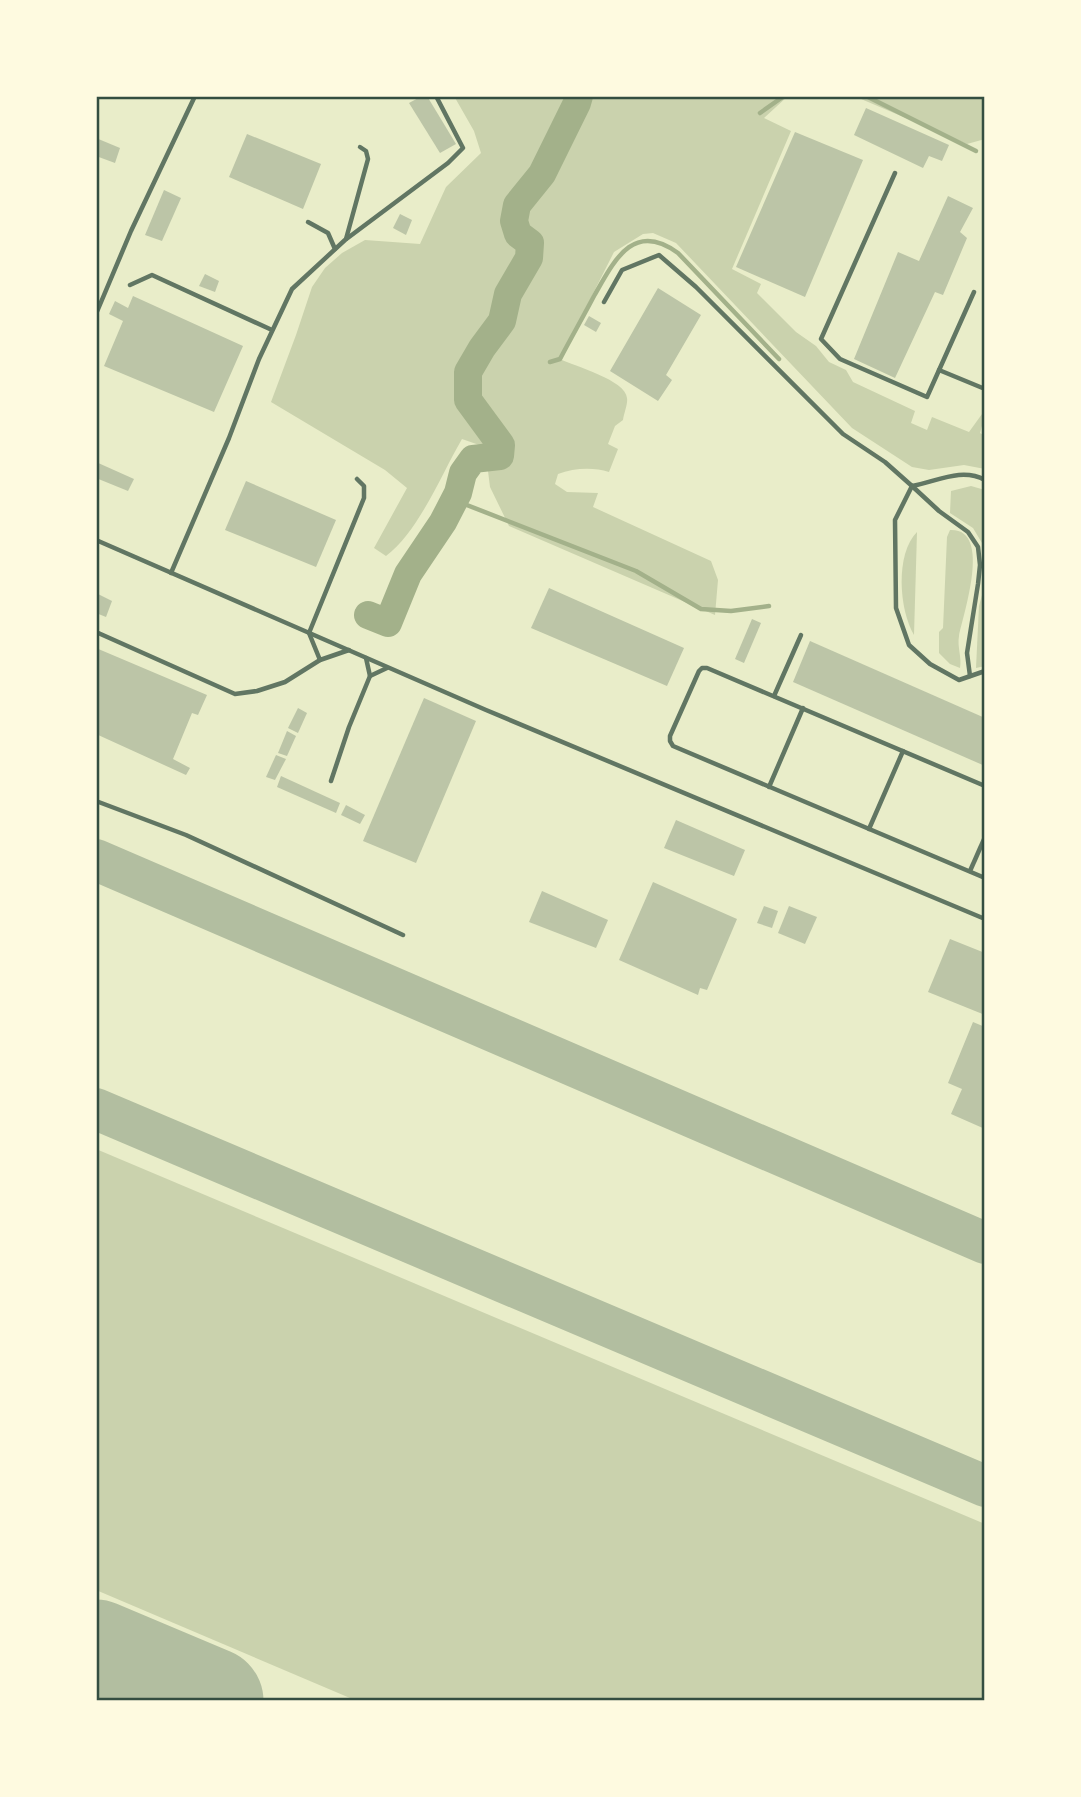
<svg xmlns="http://www.w3.org/2000/svg" width="1081" height="1797" font-family="'Noto Sans',sans-serif">
<style>
.green{fill:#cad2ad}
.lines{fill:none;stroke-linecap:round;stroke-linejoin:round}
.stream{stroke:#a3b18a;stroke-width:4.5}
.river{stroke:#a3b18a;stroke-width:28}
.taxiway{stroke:#b2bea0;stroke-width:42}
.runway{stroke:#b2bea0;stroke-width:107}
.building{fill:#bcc5a7}
.service{stroke:#617663;stroke-width:4.5}
.neatline{fill:none;stroke:#344e41;stroke-width:2.5}
</style>
<rect width="100%" height="100%" fill="#e9edc9"/>
<!-- green -->
<g class="green">
<path d="M454 96H788L764 118 791 131 732 269 761 284 757 293 796 332 816 346 829 362 846 370 853 382 915 411 911 423 927 430 932 417 969 432 982 414 985 415 980 433 985 436V469L964 465 929 470 912 467 852 428 676 243 653 233 643 234 614 252 560 359C574 366 626 380 627 398 628 404 624 413 623 420L615 426 608 444 618 449 609 472C593 467 574 468 558 474L555 484 567 492 598 493 593 507 711 561 718 580 715 615 509 526 490 487 485 447 462 439C441 475 419 531 386 556L374 548 407 488 385 470 271 402 296 335 312 287 325 268 342 253 365 240 420 244 446 187 481 153 474 131Z"/>
<path d="M854 96H985V139L967 144Z"/>
<path d="M971 486 985 490V548L973 528 950 513 951 491Z"/>
<path d="M950 530C993 528 963 615 959 636 957 647 962 657 960 668L950 664 939 653V632L943 628 947 537Z"/>
<path d="M917 532 914 635C899 610 895 554 917 532Z"/>
<path d="M985 584V666L976 668 979 606Z"/>
<path d="M96 1149 985 1524V1701H357L96 1590Z"/>
</g>
<g class="lines">
<!-- stream -->
<g class="stream">
<path d="M866 96 976 151"/>
<path d="M760 113 784 96"/>
<path d="M550 362 560 359C571 338 583 317 594 296 614 261 633 220 678 253L779 359"/>
<path d="M454 500 636 571 701 609 731 611 769 606"/>
</g>
<!-- river -->
<path class="river" d="M368 615 388 623 408 574 443 522 458 493 463 473 473 459 500 456 501 445 468 400V372L482 348 502 321 508 294 529 258 530 243 518 234 514 221 517 205 542 174 577 103 579 96"/>
<!-- taxiway -->
<g class="taxiway">
<path d="M96 860 985 1243"/>
<path d="M96 1109 985 1486"/>
</g>
<!-- runway -->
<path class="runway" d="M96 1653 210 1701"/>
</g>
<!-- building -->
<g class="building">
<path d="M422 96H427L456 144 440 153 409 103Z"/>
<path d="M866 108 949 145 942 161 929 156 923 168 854 135Z"/>
<path d="M795 132 863 160 805 297 736 267Z"/>
<path d="M247 134 321 164 303 209 229 177Z"/>
<path d="M96 138 120 148 115 163 96 156Z"/>
<path d="M164 190 181 198 162 241 145 235Z"/>
<path d="M948 196 973 208 960 232 967 238 943 295 935 292 895 378 854 359 898 252 919 261Z"/>
<path d="M400 214 412 220 406 235 393 228Z"/>
<path d="M205 274 219 281 215 292 199 286Z"/>
<path d="M658 288 701 315 666 375 672 380 658 401 610 371Z"/>
<path d="M133 296 243 346 214 412 104 366 123 321 109 314 115 301 128 308Z"/>
<path d="M589 316 601 323 596 332 584 325Z"/>
<path d="M96 462 134 479 128 491 96 478Z"/>
<path d="M246 481 336 520 316 567 225 530Z"/>
<path d="M549 588 684 648 667 686 531 628Z"/>
<path d="M96 593 112 601 106 617 96 613Z"/>
<path d="M752 619 761 623 744 663 735 659Z"/>
<path d="M810 641 985 718V766L793 682Z"/>
<path d="M96 648 207 695 198 715 192 713 173 759 190 768 186 775 96 734Z"/>
<path d="M424 698 476 721 416 863 363 841Z"/>
<path d="M298 708 307 713 298 733 288 728Z"/>
<path d="M287 731 296 736 287 756 278 753Z"/>
<path d="M276 755 286 759 275 780 266 777Z"/>
<path d="M281 776 340 803 336 813 277 787Z"/>
<path d="M346 805 365 815 360 824 341 815Z"/>
<path d="M676 820 745 850 734 876 664 848Z"/>
<path d="M653 882 737 919 707 990 700 988 698 995 619 960Z"/>
<path d="M542 891 608 920 596 948 529 922Z"/>
<path d="M764 906 778 911 772 928 757 923Z"/>
<path d="M789 906 817 917 805 944 778 933Z"/>
<path d="M950 939 985 953V1015L928 992Z"/>
<path d="M973 1022 985 1027V1129L951 1114 962 1089 948 1083Z"/>
</g>
<g class="lines">
<!-- service -->
<g class="service">
<path d="M895 173 821 339 840 359 927 397 974 292"/>
<path d="M308 222 328 233 335 249"/>
<path d="M346 239 368 159 366 151 360 147"/>
<path d="M130 285 152 275 272 330"/>
<path d="M604 302 622 270 659 255 696 287 843 434 885 462 912 486 895 520 896 608 909 645 930 664 959 680 985 671"/>
<path d="M96 314 131 231 195 96"/>
<path d="M939 370 985 389"/>
<path d="M912 486 939 511 968 532 978 547 980 565 978 584 967 653 970 676"/>
<path d="M912 486C936 482 961 467 985 480"/>
<path d="M96 540 486 710 985 919"/>
<path d="M171 573 229 438 259 359 292 289 345 240 448 163 463 148 436 96"/>
<path d="M96 632 235 694 257 691 285 682 320 660 349 650"/>
<path d="M366 658 370 676"/>
<path d="M320 660 309 633 364 498V486L357 479"/>
<path d="M774 696 801 635"/>
<path d="M331 781 349 727 370 676 387 668"/>
<path d="M985 786 707 668H702L699 671 670 736V741L673 746 985 878"/>
<path d="M769 787 803 708"/>
<path d="M96 801 186 835 403 935"/>
<path d="M869 829 903 751"/>
<path d="M970 871 985 837"/>
</g>
</g>
<!-- border -->
<rect width="1081" height="1797" fill="none" stroke="#fefae0" stroke-width="196"/>
<rect x="98" y="98" width="885" height="1601" class="neatline"/>
</svg>
